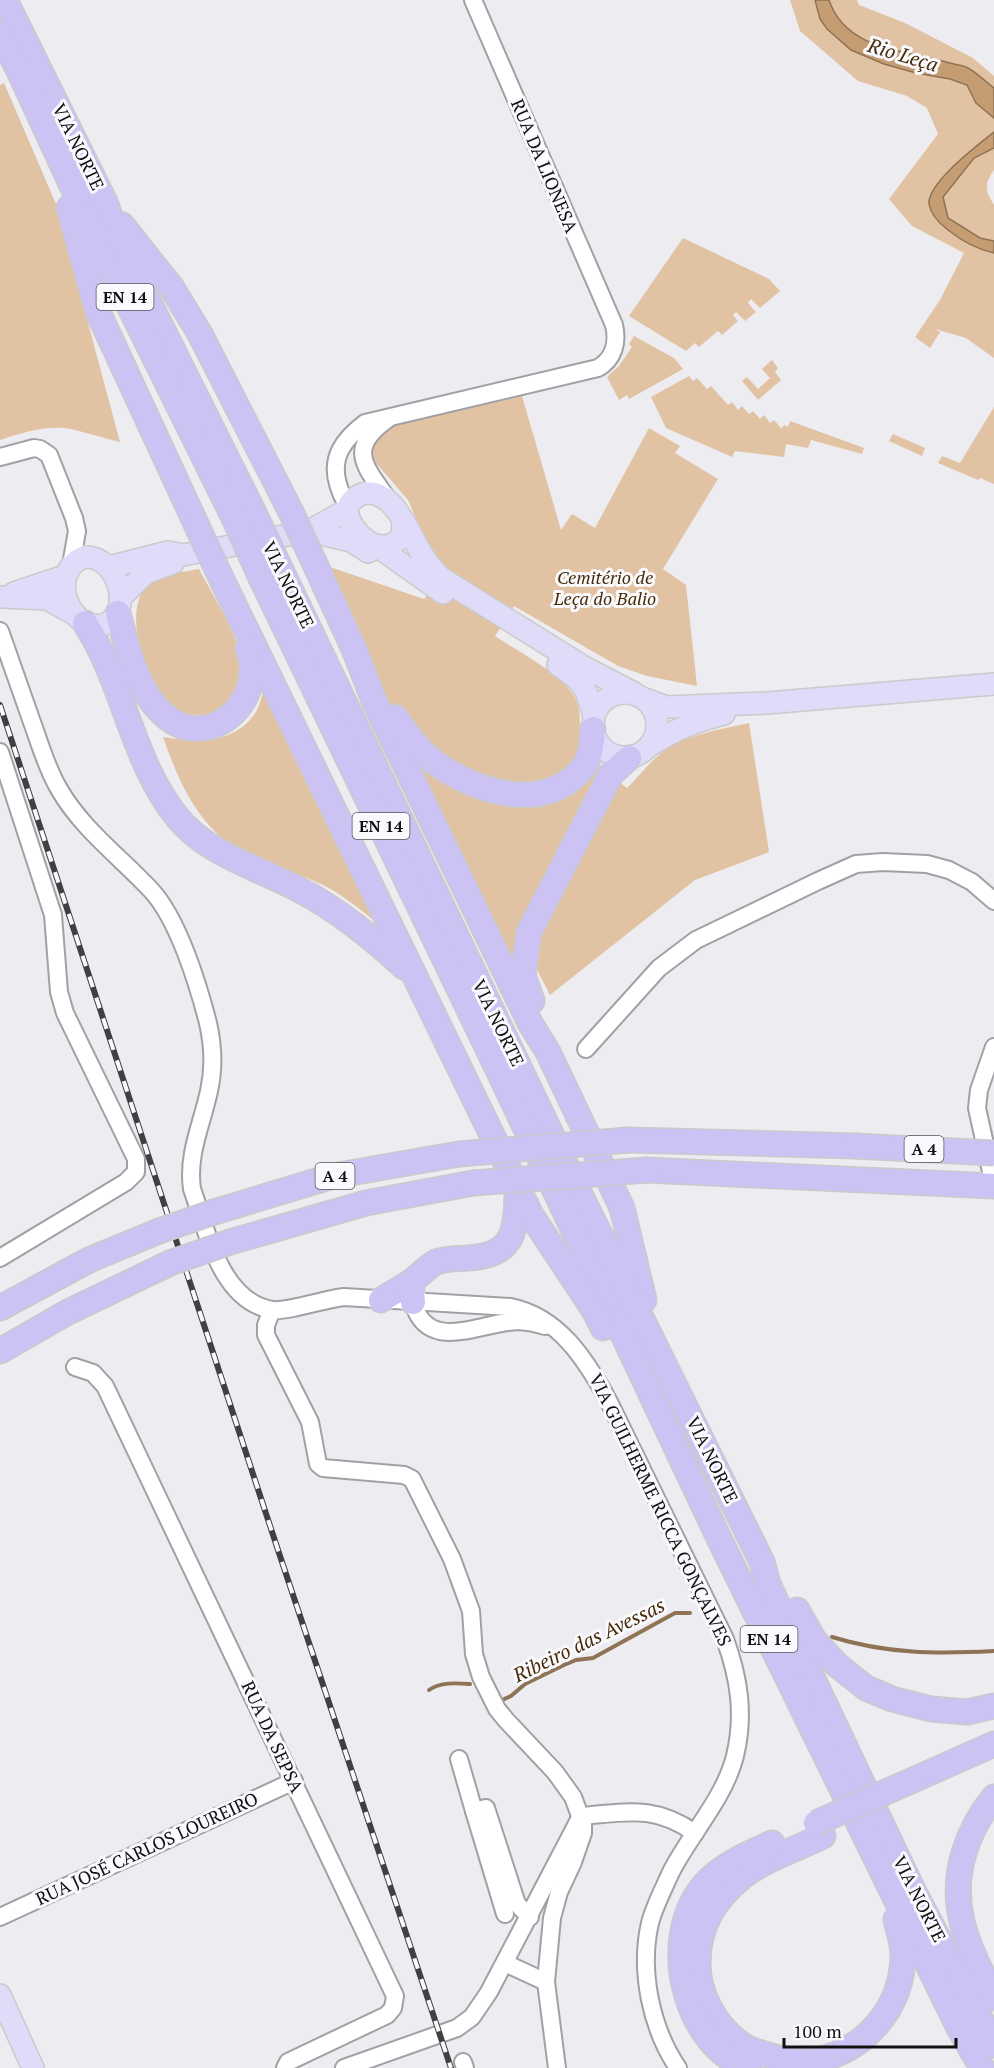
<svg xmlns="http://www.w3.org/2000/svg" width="994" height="2068" font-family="'PT Serif',serif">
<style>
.green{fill:#e1c3a3}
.water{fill:#c69d72;stroke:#8f7355;stroke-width:1.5}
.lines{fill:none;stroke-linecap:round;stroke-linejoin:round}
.stream{stroke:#8f7355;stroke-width:4}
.minor-casing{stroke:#a1a1a5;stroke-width:20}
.major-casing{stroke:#cacacb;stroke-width:24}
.highway-casing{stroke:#cacacb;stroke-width:27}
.minor{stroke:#fff;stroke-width:16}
.major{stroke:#e0dbf8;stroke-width:21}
.highway{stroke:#ccc3f4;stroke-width:24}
.rail-casing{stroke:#403f41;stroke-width:6}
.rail{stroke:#fafafe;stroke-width:4;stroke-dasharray:11;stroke-linecap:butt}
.highway-bridge-casing{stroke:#cacacb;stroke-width:27;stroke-linecap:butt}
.highway-bridge{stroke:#ccc3f4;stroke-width:24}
.labels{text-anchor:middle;stroke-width:6;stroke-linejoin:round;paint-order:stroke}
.shield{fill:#fafafe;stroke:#565658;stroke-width:1.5}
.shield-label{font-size:16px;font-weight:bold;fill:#101011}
.street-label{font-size:18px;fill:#101011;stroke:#fafafe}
.park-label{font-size:18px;font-style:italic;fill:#472b06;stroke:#fafafe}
.water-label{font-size:20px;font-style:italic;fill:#482c08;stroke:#fafafe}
</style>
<rect width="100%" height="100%" fill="#edecf1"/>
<!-- green -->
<g class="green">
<path d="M790 0H857L859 5 905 23 973 58 994 76V170C984 184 985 191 994 205V358L966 338 935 329 940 332 930 348 915 337 940 300 964 253 912 226 889 199 938 134 927 108 907 96 858 81 800 31Z"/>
<path d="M4 83 56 204 120 442C102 438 83 431 65 428 43 426 21 433 0 440V85Z"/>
<path d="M683 238 769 279 780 291 760 308 751 299 748 303 756 312 745 321 736 312 733 315 738 321 722 335 718 331 699 347 695 343 686 351 629 316Z"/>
<path d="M634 336 674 358 683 369 629 399 627 395 619 400 607 377 619 366 632 347 629 344Z"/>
<path d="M772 360 778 368 775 372 781 380 758 400 742 381 747 377 758 389 770 378 762 369Z"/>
<path d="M689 376 693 381 697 378 707 389 711 386 728 405 732 402 738 410 742 406 749 414 753 411 760 419 764 415 770 423 774 420 781 428 785 425 788 427 790 421 864 448 862 454 811 440 808 448 786 444 784 457 735 451 732 457 666 428 651 397Z"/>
<path d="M522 396 561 530 572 514 595 528 649 428 680 446 675 453 718 479 663 569 686 585 697 686 647 676 618 666 514 606 495 636C517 651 568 677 577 702 582 714 579 739 579 753L627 788C638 777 648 764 660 754 685 734 719 730 749 723L769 852 695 880 550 995 520 937 513 972 327 566 424 599 447 569 424 537 408 500 376 463 372 452 375 440 391 426Z"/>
<path d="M994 407V484L980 478 978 480 938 463 942 456 960 463Z"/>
<path d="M893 434 925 448 922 456 889 441Z"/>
<path d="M199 569C210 590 241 641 243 664 243 678 238 693 229 701 224 707 219 714 211 714 196 716 180 715 168 704 145 684 122 610 147 586 160 574 182 572 199 569Z"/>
<path d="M266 684 378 924C364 912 350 901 334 891 305 874 271 867 242 851 198 828 178 780 163 737 194 742 232 745 254 715 260 707 262 694 266 684Z"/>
</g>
<!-- water -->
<g class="water">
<path d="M815 0H829C846 51 906 50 950 63 956 65 963 65 968 68 977 73 986 82 994 88V118L976 103 967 85 950 79 916 73 884 64 851 50 827 29 820 19Z"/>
<path d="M994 132V148L974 158 943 197 948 218 980 238 994 241V253C976 249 963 242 948 230 940 224 931 216 929 204 927 183 978 145 994 132Z"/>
</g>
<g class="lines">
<!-- stream -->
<g class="stream">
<path d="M832 1637C887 1654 937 1654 994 1651"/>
<path d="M429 1690C440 1682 456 1683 470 1684"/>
<path d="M502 1700 511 1696 525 1684 564 1665 576 1660 593 1658 675 1613H690"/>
</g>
<defs>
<g id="minor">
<path d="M388 419C345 449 366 467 389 501"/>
<path d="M0 457 34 448 40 449 49 455 74 518 77 531 71 565"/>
<path d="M349 505C342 498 341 493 338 484 330 457 344 439 365 423L598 368C614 359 618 342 614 325L473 0"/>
<path d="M0 631C11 662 22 694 33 725 41 747 47 769 59 789 82 829 119 856 151 890 178 919 198 984 208 1023 213 1045 214 1069 209 1091 202 1124 187 1154 192 1189 207 1230 220 1301 272 1310 288 1312 324 1299 344 1297L511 1307C559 1317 586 1360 608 1400L725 1639C739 1678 745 1714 735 1756 724 1799 691 1833 671 1872 664 1888 654 1907 650 1923 639 1971 651 2028 678 2068"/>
<path d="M0 752 53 915 59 992 65 1013 136 1159V1172L126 1182 0 1258"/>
<path d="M994 1047 979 1090 977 1108 994 1185"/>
<path d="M586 1049 659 968 696 940 818 881 856 864 883 862 927 864 949 870 972 882 994 901"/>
<path d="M413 1302C426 1351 474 1326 508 1322 521 1320 532 1322 545 1326"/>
<path d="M272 1310 266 1325V1335L310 1422 318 1464 323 1468 404 1475 412 1479 452 1559 471 1611 474 1654 481 1677 497 1709 506 1720 555 1772 573 1797 583 1824V1833L573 1862 559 1892 552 1918 546 1982 557 2068"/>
<path d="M75 1367 93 1373 105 1386 395 1996 393 2008 387 2015 288 2062 285 2068"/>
<path d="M459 1759 474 1811 486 1808 517 1904 530 1917"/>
<path d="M474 1811 505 1914"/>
<path d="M0 1917 294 1781"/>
<path d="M505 1963 546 1982"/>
<path d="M463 2062 465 2068"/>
<path d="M344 2068 457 2028 472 2017 489 1992 581 1816C628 1812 655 1805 695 1833"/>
</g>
<g id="major">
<path d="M403 520 402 536C382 561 350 534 347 510 349 503 354 497 362 494 394 486 410 536 423 556 428 564 435 571 441 578L584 667 634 693"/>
<path d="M309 531 351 541 368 552"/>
<path d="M375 545 443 593"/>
<path d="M84 557C119 555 134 614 105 624 71 636 45 573 84 557Z"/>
<path d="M109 567 168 552 183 555 309 531 347 510"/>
<path d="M14 593 65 576"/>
<path d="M2 597 47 599 76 615"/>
<path d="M120 598 146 573 173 563"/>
<path d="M558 665C584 682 586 687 594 716"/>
<circle cx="625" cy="725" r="32"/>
<path d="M645 699 667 707 767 703 994 684"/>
<path d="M651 745C676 729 695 721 724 714"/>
<path d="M0 1995 33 2068"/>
</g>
<g id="highway">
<path d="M5 0 105 202 120 244 254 513"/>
<path d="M0 34 20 73 103 253 234 518"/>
<path d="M69 208 98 312 197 526"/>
<path d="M122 225 172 288 200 334 291 512"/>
<path d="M314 562 354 649 375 703 530 1023 548 1052 622 1208 644 1300"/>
<path d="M282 572 577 1188 762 1562 768 1584 911 1886 994 2045"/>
<path d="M261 578 500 1074 716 1532 958 2026 982 2068"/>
<path d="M223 582 531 1215 594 1310 603 1328"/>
<path d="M118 613C127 648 136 689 163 714 206 755 268 702 248 649"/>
<path d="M85 623C124 683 132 761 177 817 207 854 256 867 298 889 337 909 371 937 404 967"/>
<path d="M395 717C407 734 418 750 434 762 470 788 529 810 569 781 575 776 584 769 587 761 592 751 592 740 593 729"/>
<path d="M532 1001 523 975 529 932 611 774 629 758"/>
<path d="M628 1140 855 1146"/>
<path d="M647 1170 994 1186"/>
<path d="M214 1212 333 1176 459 1154"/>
<path d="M230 1242 366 1203 473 1183"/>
<path d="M381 1300 411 1282"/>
<path d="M413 1302 411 1282C419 1276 427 1267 436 1262 447 1258 457 1259 468 1258 514 1256 517 1230 517 1191"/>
<path d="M0 1308 89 1260 159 1231"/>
<path d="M0 1351 68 1312 170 1263"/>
<path d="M797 1610 814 1640 837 1665 866 1688 892 1699 931 1709 967 1712 994 1706"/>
<path d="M913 1780 994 1744"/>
<path d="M994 1797C980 1814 970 1833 964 1853 947 1909 970 1949 994 1998"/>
<path d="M823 1836C797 1849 765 1859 742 1877 714 1900 698 1926 698 1963 698 1994 715 2026 741 2044 751 2051 764 2054 775 2057 786 2060 799 2063 811 2061 864 2053 903 2008 903 1954 903 1943 898 1930 896 1919"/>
<path d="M749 2068C682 2045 658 1935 706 1883 723 1864 750 1853 772 1843"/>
</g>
</defs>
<!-- minor casing -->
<use href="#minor" class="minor-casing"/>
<!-- major casing -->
<use href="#major" class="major-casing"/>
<!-- highway casing -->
<use href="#highway" class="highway-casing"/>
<!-- minor -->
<use href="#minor" class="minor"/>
<!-- major -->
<use href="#major" class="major"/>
<!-- highway -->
<use href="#highway" class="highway"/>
<defs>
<path id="rail" d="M0 705 278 1550 451 2068"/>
</defs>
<!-- rail casing -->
<use href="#rail" class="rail-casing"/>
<!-- rail -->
<use href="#rail" class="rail"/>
<defs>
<g id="highway-bridge">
<path d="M291 512 314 562"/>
<path d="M254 513 282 572"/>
<path d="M234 518 261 578"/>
<path d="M197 526 223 582"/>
<path d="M855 1146 994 1153"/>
<path d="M459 1154 628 1140"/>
<path d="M473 1183 647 1170"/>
<path d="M159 1231 214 1212"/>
<path d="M170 1263 230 1242"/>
<path d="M816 1823 913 1780"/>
</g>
</defs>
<!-- highway-bridge casing -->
<use href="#highway-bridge" class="highway-bridge-casing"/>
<!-- highway-bridge -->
<use href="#highway-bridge" class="highway-bridge"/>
</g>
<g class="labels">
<!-- shield labels -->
<g class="shield">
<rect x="96.5" y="284" width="57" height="26" rx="4.5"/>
<rect x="352.5" y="813" width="57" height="26" rx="4.5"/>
<rect x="904.5" y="1136" width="39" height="26" rx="4.5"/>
<rect x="315.5" y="1163" width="39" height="26" rx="4.5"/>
<rect x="740.5" y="1626" width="57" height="26" rx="4.5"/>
</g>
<g class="shield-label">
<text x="125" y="303">EN 14</text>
<text x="381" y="832">EN 14</text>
<text x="924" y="1155">A 4</text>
<text x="335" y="1182">A 4</text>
<text x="769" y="1645">EN 14</text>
</g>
<!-- street labels -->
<g class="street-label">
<text transform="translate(78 147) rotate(64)" y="6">VIA NORTE</text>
<text transform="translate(544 166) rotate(67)" y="6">RUA DA LIONESA</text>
<text transform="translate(288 585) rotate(64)" y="6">VIA NORTE</text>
<text transform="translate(498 1023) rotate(64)" y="6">VIA NORTE</text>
<text transform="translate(712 1460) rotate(64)" y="6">VIA NORTE</text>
<text transform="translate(660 1510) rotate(64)" y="6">VIA GUILHERME RICCA GONÇALVES</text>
<text transform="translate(272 1737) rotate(65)" y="6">RUA DA SEPSA</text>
<text transform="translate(147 1849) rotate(-25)" y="6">RUA JOSÉ CARLOS LOUREIRO</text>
<text transform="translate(919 1899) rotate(63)" y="6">VIA NORTE</text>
</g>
<!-- park labels -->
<g class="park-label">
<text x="605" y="584">Cemitério de<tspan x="605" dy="21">Leça do Balio</tspan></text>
</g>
<!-- water labels -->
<g class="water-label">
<text transform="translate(903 55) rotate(17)" y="7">Rio Leça</text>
<text transform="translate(589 1640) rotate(-26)" y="7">Ribeiro das Avessas</text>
</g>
</g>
<!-- scale -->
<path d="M784 2038v9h172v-9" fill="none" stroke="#101011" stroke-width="3"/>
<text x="793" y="2038" font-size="18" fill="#101011" stroke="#fafafe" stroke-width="4.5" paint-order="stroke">100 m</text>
</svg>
